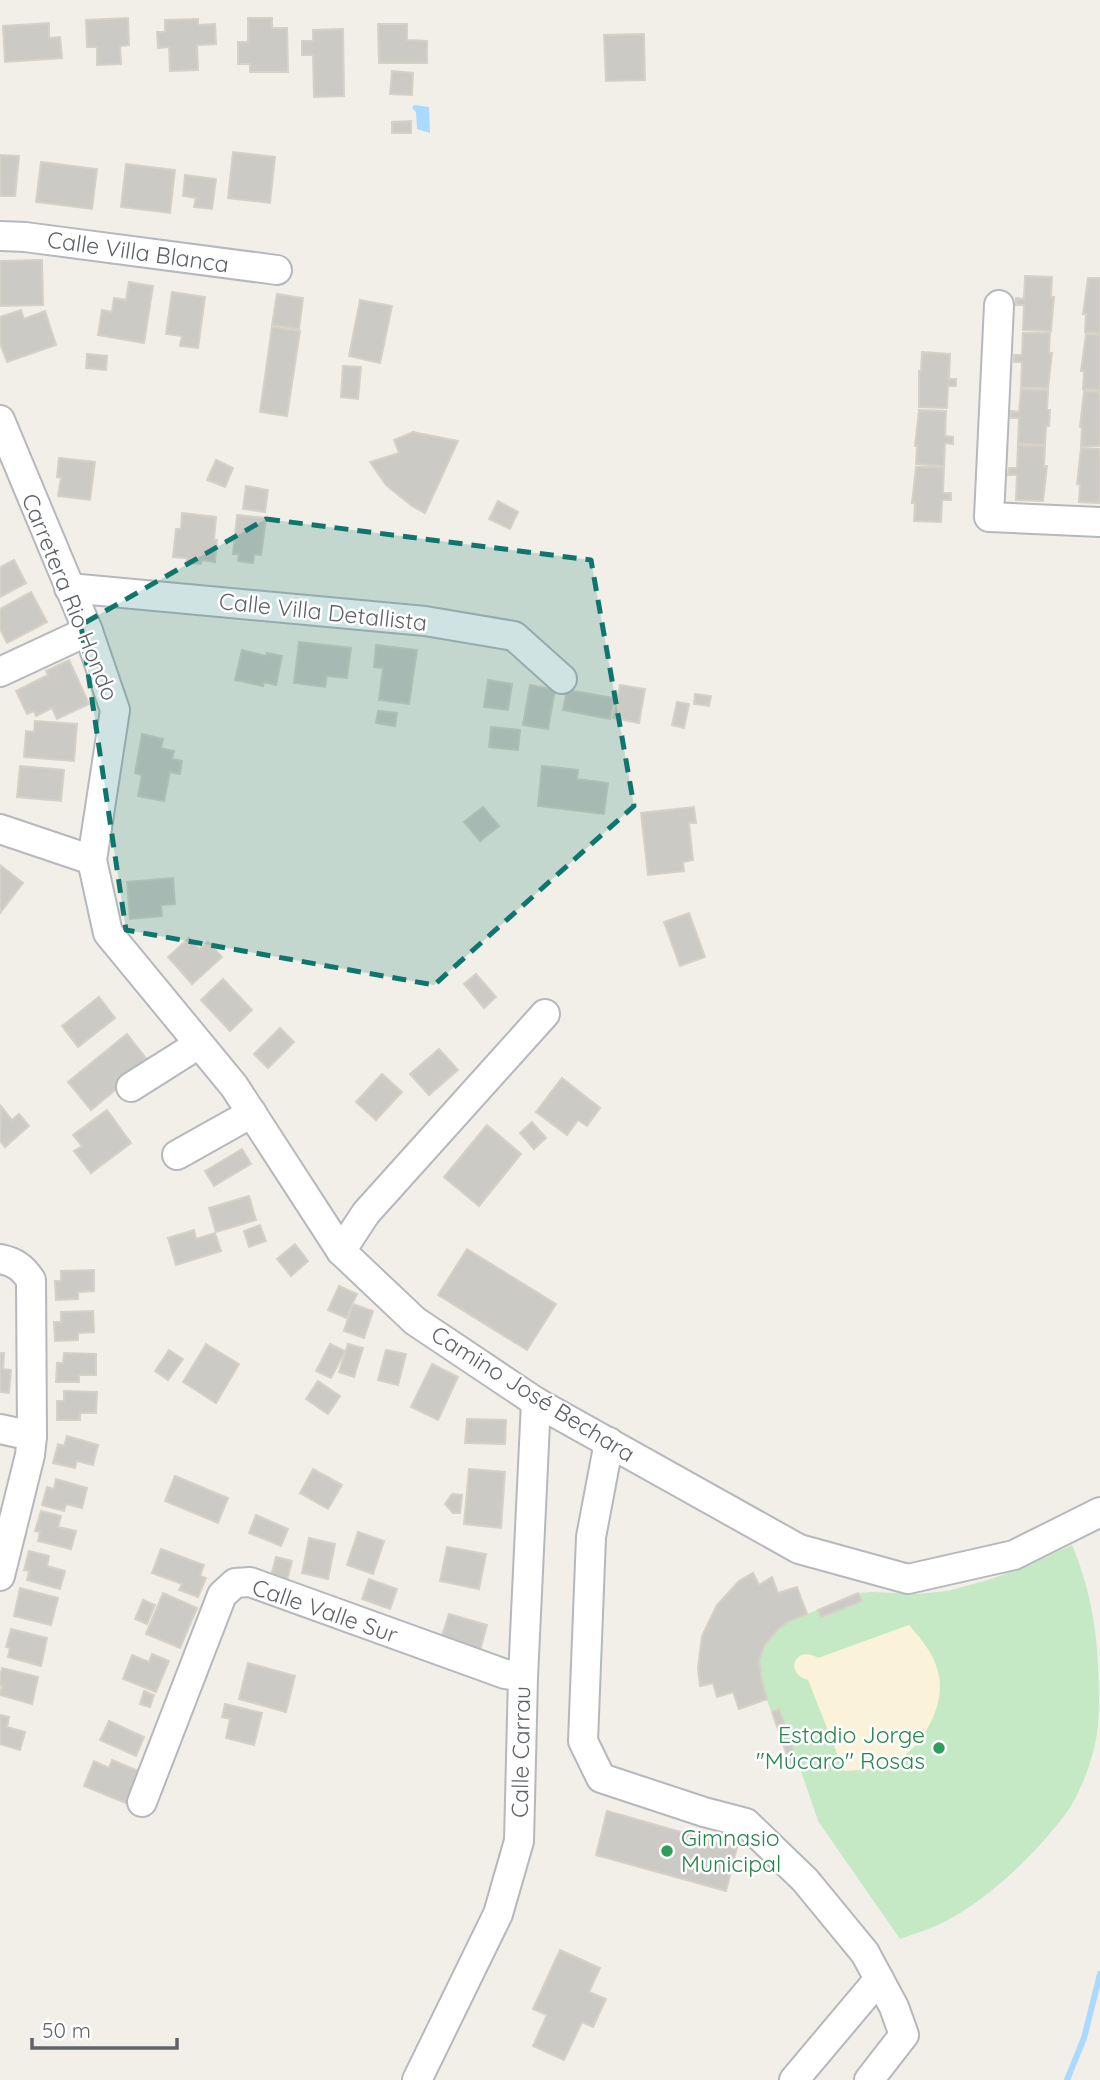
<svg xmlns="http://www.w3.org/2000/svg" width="1100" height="2080" font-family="Quicksand,sans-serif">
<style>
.green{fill:#c5e8c5}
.sand{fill:#fbf3d9}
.water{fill:#aadaff}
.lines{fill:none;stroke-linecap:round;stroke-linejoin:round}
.stream{stroke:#aadaff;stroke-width:6}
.building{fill:#cccac5;stroke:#d6d1c6;stroke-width:2}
.minor-casing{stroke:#b5b8bc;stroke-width:32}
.minor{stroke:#fff;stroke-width:28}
.marked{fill:#0f766e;fill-opacity:0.2;stroke:#0f766e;stroke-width:5;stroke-dasharray:14 9;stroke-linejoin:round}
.leisure-dot{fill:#2e9e5b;stroke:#fff;stroke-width:2.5}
.labels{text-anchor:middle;stroke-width:5;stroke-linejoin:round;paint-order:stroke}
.street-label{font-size:23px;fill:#5f6368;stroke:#fff}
.leisure-label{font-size:23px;fill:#27864d;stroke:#fff;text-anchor:end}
</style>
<rect width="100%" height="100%" fill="#f1efe8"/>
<!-- green -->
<path class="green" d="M1072 1545C1088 1582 1096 1623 1098 1664 1099 1686 1100 1710 1097 1733 1093 1759 1082 1790 1067 1812 1037 1853 986 1902 940 1924 927 1930 913 1934 900 1939L818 1821 798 1762 790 1764 767 1700 739 1709 733 1692 717 1697 713 1683 700 1686C694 1641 713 1596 753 1573L760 1584 772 1577 778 1593 797 1587 807 1614 858 1593 872 1592 918 1594 947 1591 988 1580 1027 1566Z"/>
<!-- sand -->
<path class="sand" d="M909 1625C923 1641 935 1655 939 1676 945 1705 923 1747 897 1760 881 1769 861 1770 844 1771L808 1680C782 1672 797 1644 818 1658Z"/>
<!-- water -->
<path class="water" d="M414 105 429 107 430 133 417 129 416 112 412 108Z"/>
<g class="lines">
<!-- stream -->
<path class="stream" d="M1067 2080 1084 2038 1100 1974"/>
</g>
<!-- building -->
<g class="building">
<path d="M128 18 129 45 120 46 121 64 97 65V47H87L86 20Z"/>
<path d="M248 18H272V28H287L288 72H250V64H238V42H248Z"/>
<path d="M198 19V25L215 24 216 44 197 45 198 70 170 71 169 47 158 48 157 32H165V20Z"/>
<path d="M49 23V38L60 37 62 58 5 62 3 26Z"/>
<path d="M378 24H407V40L427 41V63H379Z"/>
<path d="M343 29 344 96 314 97 313 55H302V41H313V30Z"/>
<path d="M644 34 645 80 606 81 604 35Z"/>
<path d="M392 71 413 73 412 95 390 94Z"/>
<path d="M411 121V133H392V122Z"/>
<path d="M233 152 275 157 270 203 228 198Z"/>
<path d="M0 155 19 156 15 196H0Z"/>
<path d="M41 162 97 169 92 209 36 202Z"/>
<path d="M126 164 175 170 170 213 121 207Z"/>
<path d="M185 175 216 179 212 209 194 207 196 198 183 196Z"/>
<path d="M42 260 43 305 0 306V261Z"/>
<path d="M1025 276 1052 277 1051 297H1054L1051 331 1023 330 1024 305H1016V298L1024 299Z"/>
<path d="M1088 278H1100V333L1085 332 1086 314H1083Z"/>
<path d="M129 282 153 286 144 343 98 335 102 310 112 312 114 298 126 300Z"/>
<path d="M172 292 205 297 198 348 180 346 182 336 166 334Z"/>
<path d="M277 294 303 298 299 329 272 325Z"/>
<path d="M360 300 392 306 380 363 349 356Z"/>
<path d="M21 310 24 319 45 311 56 345 7 362 0 343V317Z"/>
<path d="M272 327 300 331 287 416 260 412Z"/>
<path d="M1023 333H1050L1049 353H1052L1048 388 1021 387 1022 362H1014V355H1022Z"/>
<path d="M1086 334 1100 335V390L1083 389 1084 371H1081Z"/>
<path d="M922 352 950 354 949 379H956V386H948L947 408 919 407V371H921Z"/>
<path d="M87 354 107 356 106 370 86 368Z"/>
<path d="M343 366 361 367 358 399 341 397Z"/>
<path d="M1021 389 1048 390 1047 410H1050L1049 426H1046L1045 445 1018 443 1019 418H1011V411L1019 412Z"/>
<path d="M1084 391 1100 392V446H1081L1082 428 1080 427Z"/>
<path d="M919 410 946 411 945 436 953 437V444L945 443 944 466 916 464 917 446H915Z"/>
<path d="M413 432 458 441 425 513 412 506 386 485 370 462 399 453 394 440Z"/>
<path d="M1018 445 1045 446 1044 466H1047L1043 501 1016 500 1017 475H1008L1009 468H1017Z"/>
<path d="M1081 448 1100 449V503L1079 502 1080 484H1077Z"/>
<path d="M59 458 95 462 90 500 58 496 61 478 57 477Z"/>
<path d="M216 460 233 468 225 487 207 480Z"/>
<path d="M916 467H944L943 493H951V500H942L941 522 914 521 915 503H912Z"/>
<path d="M246 486 268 490 265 512 243 509Z"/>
<path d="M498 501 518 512 510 529 489 519Z"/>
<path d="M182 513 216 517 214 540H217L215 562 202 560 201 564 186 563 187 558 173 557 176 529H181Z"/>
<path d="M237 515 266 518 261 555 254 554 253 563 238 561 239 554H233Z"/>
<path d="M14 560 26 583 0 597V567Z"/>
<path d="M31 592 47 622 7 643 0 629V609Z"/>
<path d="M299 642 351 648 347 678 327 676 325 687 294 683Z"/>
<path d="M376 645 417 650 409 704 379 700 383 668 374 667Z"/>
<path d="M242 650 266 656 267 653 282 656 276 685 264 682 263 686 235 680Z"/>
<path d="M69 660 89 704 57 719 52 708 36 716 34 711 27 714 16 691 48 675 46 671Z"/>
<path d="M488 680 512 684 508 710 484 707Z"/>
<path d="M530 685 555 690 548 729 523 725Z"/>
<path d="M620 685 645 689 639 723 613 718Z"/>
<path d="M567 690 614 698 610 719 563 710Z"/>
<path d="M695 694 711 696 709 706 694 704Z"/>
<path d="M677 702 689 704 684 728 672 725Z"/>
<path d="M378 711 397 713 395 726 376 723Z"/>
<path d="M35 721 77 724 74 761 24 757 26 731 34 732Z"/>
<path d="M491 727 520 730 518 750 489 747Z"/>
<path d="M142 734 163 739 161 748 174 751 172 759 182 761 180 774 170 772 164 801 138 796 142 775 135 773Z"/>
<path d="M20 766 64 770 61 801 17 797Z"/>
<path d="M542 766 578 770 577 779 608 783 604 814 538 806Z"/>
<path d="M483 807 499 826 480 841 464 822Z"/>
<path d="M694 807 696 823H689L693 860 683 862 684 871 648 875 641 813Z"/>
<path d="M0 865 23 883 0 913Z"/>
<path d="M173 878 175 904 161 905 162 916 130 919 127 882Z"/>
<path d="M689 913 705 957 680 966 664 922Z"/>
<path d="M189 938 199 949 208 942 222 957 192 984 168 957Z"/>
<path d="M476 974 496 997 484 1008 464 984Z"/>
<path d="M223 979 252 1010 230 1031 201 1000Z"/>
<path d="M99 997 115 1018 78 1047 62 1026Z"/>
<path d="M280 1028 294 1042 268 1068 254 1054Z"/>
<path d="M127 1034 149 1062 91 1110 68 1082Z"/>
<path d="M439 1049 458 1070 429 1095 410 1074Z"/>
<path d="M382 1074 402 1092 376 1120 356 1102Z"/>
<path d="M562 1078 600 1108 587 1126 578 1120 567 1135 536 1112Z"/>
<path d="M1 1106 12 1120 19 1114 29 1126 5 1147 0 1141Z"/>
<path d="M107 1110 131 1143 91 1173 74 1151 82 1146 73 1135Z"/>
<path d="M532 1122 546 1138 534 1149 520 1133Z"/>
<path d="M487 1125 521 1154 479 1206 444 1177Z"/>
<path d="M242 1149 251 1164 214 1186 205 1171Z"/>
<path d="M249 1196 256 1220 216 1232 209 1208Z"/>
<path d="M260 1225 266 1241 249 1247 244 1231Z"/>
<path d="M194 1230 196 1239 215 1233 221 1251 176 1265 168 1238Z"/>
<path d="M295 1244 308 1261 291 1276 277 1259Z"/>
<path d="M467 1249 556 1304 527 1350 438 1295Z"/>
<path d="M94 1270V1291L78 1292V1299L56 1300 55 1281H61V1271Z"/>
<path d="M339 1286 357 1294 346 1318 328 1310Z"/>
<path d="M353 1304 373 1311 364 1338 344 1331Z"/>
<path d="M93 1311 94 1332 78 1333V1340L55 1341 54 1322H61V1312Z"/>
<path d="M206 1344 239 1364 216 1403 183 1382Z"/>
<path d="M330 1344 345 1351 331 1378 316 1371Z"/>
<path d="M348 1344 363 1348 354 1377 339 1372Z"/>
<path d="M169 1350 183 1359 168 1380 155 1371Z"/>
<path d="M386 1350 406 1354 398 1385 378 1380Z"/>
<path d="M0 1353H4L3 1369 11 1370 9 1393 0 1392Z"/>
<path d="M64 1353 96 1354V1375H79V1382H56L57 1363H63Z"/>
<path d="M432 1364 458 1377 438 1420 411 1407Z"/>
<path d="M318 1381 340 1396 328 1414 306 1399Z"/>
<path d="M64 1391 97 1392 96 1413H80V1420H57V1401H64Z"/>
<path d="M467 1419 506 1420 505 1444 465 1443Z"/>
<path d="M67 1436 98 1445 93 1465 77 1461 75 1468 53 1463 58 1444 64 1446Z"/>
<path d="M313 1469 342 1485 328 1509 300 1493Z"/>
<path d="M469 1469 505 1472 501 1528 464 1524Z"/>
<path d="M175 1476 228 1498 218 1523 165 1501Z"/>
<path d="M56 1479 87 1488 82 1508 66 1504 64 1511 42 1505 47 1487 54 1489Z"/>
<path d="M452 1494 462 1495 460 1513H453L445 1504Z"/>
<path d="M41 1511 61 1516 58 1527 76 1531 71 1549 38 1541 40 1532 35 1531Z"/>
<path d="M256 1515 288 1529 281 1546 249 1533Z"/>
<path d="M358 1532 384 1541 373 1574 347 1565Z"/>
<path d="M309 1538 335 1544 328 1579 302 1573Z"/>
<path d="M447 1547 486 1554 479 1589 440 1581Z"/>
<path d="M161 1549 204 1565 200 1576 206 1578 198 1597 179 1590 182 1584 152 1573Z"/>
<path d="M29 1551 49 1556 47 1566 65 1571 60 1589 27 1580 29 1571 24 1570Z"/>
<path d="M276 1557 292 1561 286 1584 270 1580Z"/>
<path d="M753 1573 759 1585 772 1577 778 1593 797 1587 807 1614 789 1621 778 1629 765 1644 762 1652 759 1661 762 1681 767 1699 739 1709 733 1692 717 1697 713 1683 700 1686 698 1668 702 1636 717 1605 739 1581Z"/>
<path d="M369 1579 397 1589 390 1609 362 1599Z"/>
<path d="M20 1588 58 1598 51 1625 14 1616Z"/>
<path d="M163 1593 197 1608 180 1648 146 1634Z"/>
<path d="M858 1593 862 1601 821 1617 818 1610Z"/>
<path d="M143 1600 155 1605 147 1624 135 1619Z"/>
<path d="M449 1614 487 1625 479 1654 440 1642Z"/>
<path d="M11 1629 47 1638 41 1666 8 1657 10 1648 6 1647Z"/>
<path d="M152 1654 169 1661 156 1692 123 1679 132 1655 149 1662Z"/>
<path d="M248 1663 295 1676 286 1712 239 1699Z"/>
<path d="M2 1668 38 1677 32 1704 0 1695 2 1686H0V1676Z"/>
<path d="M144 1691 154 1695 150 1707 140 1704Z"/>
<path d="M225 1704 262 1713 254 1745 226 1738 230 1719 222 1717Z"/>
<path d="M779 1709 797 1761 790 1764 772 1712Z"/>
<path d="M0 1715 9 1717 7 1727 25 1732 20 1750 0 1744Z"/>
<path d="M109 1721 144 1737 136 1756 100 1740Z"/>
<path d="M112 1760 141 1772 128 1804 84 1786 94 1761 109 1768Z"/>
<path d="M607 1811 737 1848 726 1891 596 1855Z"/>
<path d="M560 1950 600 1968 589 1992 606 1999 593 2027 582 2022 564 2060 533 2046 547 2015 533 2009Z"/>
</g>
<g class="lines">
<defs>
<g id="minor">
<path d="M0 236 25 237 277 270"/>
<path d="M999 305 989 517 1100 522"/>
<path d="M0 420 88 631 115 710 92 860 108 933 234 1086 341 1251 415 1321 536 1402 799 1549 908 1579 1014 1555 1100 1512"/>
<path d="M69 588 425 621 514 636 562 679"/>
<path d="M0 672 88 631"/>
<path d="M0 829 92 860"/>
<path d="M131 1087 199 1044"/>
<path d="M177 1155 252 1113"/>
<path d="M341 1251 366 1213 545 1014"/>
<path d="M0 1259C15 1262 22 1267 31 1280L32 1436 30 1455 0 1576"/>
<path d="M0 1429 32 1436"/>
<path d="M609 1442 591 1537 583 1741 601 1778 704 1812 746 1823 805 1880 865 1953 894 2007 904 2035 869 2080"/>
<path d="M142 1802 222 1595 235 1583 250 1582 505 1674 523 1677"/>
<path d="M417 2080 498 1914 519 1841 523 1677 536 1402"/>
<path d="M794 2080 879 1979"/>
</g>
</defs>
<!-- minor casing -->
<use href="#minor" class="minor-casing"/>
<!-- minor -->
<use href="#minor" class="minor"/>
</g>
<!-- marked area -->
<path class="marked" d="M266 519 591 560 634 806 434 985 126 930 81 625Z"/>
<!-- markers -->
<g class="leisure-dot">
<circle cx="939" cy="1748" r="7"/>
<circle cx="667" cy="1851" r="7"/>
</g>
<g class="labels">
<!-- street labels -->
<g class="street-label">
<text transform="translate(138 252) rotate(8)" y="8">Calle Villa Blanca</text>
<text transform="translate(70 597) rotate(68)" y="8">Carretera Rio Hondo</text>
<text transform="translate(323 612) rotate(6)" y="8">Calle Villa Detallista</text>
<text transform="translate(533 1394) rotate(32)" y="8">Camino José Bechara</text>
<text transform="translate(325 1611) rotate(19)" y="8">Calle Valle Sur</text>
<text transform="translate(521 1752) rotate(-89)" y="8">Calle Carrau</text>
</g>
<!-- leisure labels -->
<g class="leisure-label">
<text x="925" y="1743">Estadio Jorge<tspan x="925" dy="26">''Múcaro'' Rosas</tspan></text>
<text x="681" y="1846" text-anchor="start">Gimnasio<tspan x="681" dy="26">Municipal</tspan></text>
</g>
</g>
<!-- scale -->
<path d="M32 2038v10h145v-10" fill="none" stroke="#5f6368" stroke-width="3.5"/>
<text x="42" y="2038" font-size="21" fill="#5f6368" stroke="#ffffff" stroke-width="5" paint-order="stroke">50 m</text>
</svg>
